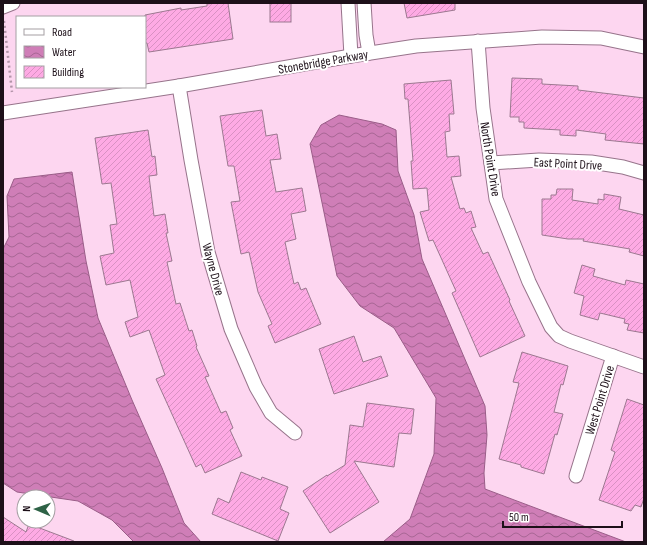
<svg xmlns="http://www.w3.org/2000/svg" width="647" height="545" font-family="'Sofia Sans Condensed',sans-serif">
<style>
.water{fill:url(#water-waves);stroke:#9a5d88}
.building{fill:url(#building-hatch);stroke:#9c7890}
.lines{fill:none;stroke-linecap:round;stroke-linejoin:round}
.street-casing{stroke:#97748b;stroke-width:15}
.path{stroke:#b294a8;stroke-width:2.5;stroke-dasharray:2 3;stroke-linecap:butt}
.street{stroke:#fff;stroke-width:13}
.labels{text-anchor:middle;stroke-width:4;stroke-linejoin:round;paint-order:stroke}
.street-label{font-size:13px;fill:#1d1019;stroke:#fff}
</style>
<defs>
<pattern id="water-waves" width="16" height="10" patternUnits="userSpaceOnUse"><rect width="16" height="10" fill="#cf7eb7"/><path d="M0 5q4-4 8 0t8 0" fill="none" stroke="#a76694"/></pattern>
<pattern id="building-hatch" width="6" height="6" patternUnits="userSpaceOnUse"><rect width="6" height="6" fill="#feaae4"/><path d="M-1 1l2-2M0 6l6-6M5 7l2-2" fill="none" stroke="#d991c3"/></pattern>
</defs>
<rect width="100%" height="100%" fill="#fdd6f0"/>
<!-- water -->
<g class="water">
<path d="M339 115 382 124 396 130 398 171 414 215 422 259 485 406 487 435 484 473 485 489 626 542H383L410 519 434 454 436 398 394 328 360 306 337 276 310 144 321 125Z"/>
<path d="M72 172 86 261 98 318 132 400 162 468 184 523 201 542H134L112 520 78 501 17 492 3 483V249L9 237 7 196 14 179Z"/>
</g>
<!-- building -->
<g class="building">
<path d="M216 3H228L233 39 149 52 147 43H145V15L181 8V10L207 6V4Z"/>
<rect x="270" y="3" width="21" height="19"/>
<path d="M404 3H455V10L407 18Z"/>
<path d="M512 78 542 79V84L578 86V90L644 98V144L605 140 606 134 576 130V136L560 135V130L524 128V122H519V117H510Z"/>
<path d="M451 80 454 114H449L450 131 445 132 447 157 459 156 461 176 451 177 460 209 464 208 466 213 471 211 476 227 471 228 483 254 488 252 510 300 509 301 525 336 480 357 452 293 456 291 433 240 429 241 420 212 429 210 427 188 413 189 411 161H413L408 99H405L404 84Z"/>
<path d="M262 110 266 136 277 134 281 159 270 160 276 192 302 188 306 211 291 214 296 239 285 242 294 284 298 282 301 290 306 288 321 324 275 343 268 326 272 324 258 292 249 252 241 254 231 202 240 201 234 166H228L220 116Z"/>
<path d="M148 130 152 157 155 156 157 175 149 176 154 216 165 214 168 233H166L172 261 167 262 176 304 180 303 189 331 192 330 197 346 196 347 209 376 205 377 221 413 226 411 233 428 230 430 242 456 205 473 201 464 196 467 156 379 165 375 149 330 130 337 125 322 138 317 130 280 106 285 100 256 114 253 110 225 117 224 111 183 102 184 95 138Z"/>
<path d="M557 189H573L572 200 598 204V199L604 200V194L621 197 619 209 644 215V256L629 252 630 249 583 241 584 239H568L542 235V199H551V195H556Z"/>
<path d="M582 265 595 269 593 276 625 285 626 280 644 284V333L627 330 629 324 624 323 625 319 600 313 598 320 580 315 584 296 574 293Z"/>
<path d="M354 336 363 362 381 356 388 376 334 394 319 349Z"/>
<path d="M522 352 568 366 563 385 561 384 554 412 563 414 557 435 555 434 544 474 521 467V465L499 459 519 383 513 382Z"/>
<path d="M627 399 644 405V498L641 507 635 505 631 511 599 500 615 452 611 450Z"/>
<path d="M367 403 414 409 411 434 399 433 394 467 354 461 379 502 330 533 303 491 327 475V476L345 465 350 425 363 427Z"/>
<path d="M241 472 261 480 262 477 288 487 280 509 289 513 278 541 212 514 218 498 229 503Z"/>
<path d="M3 517 26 532 29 524 74 541V542H3Z"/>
</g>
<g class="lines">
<defs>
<g id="street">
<path d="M348 3 351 56"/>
<path d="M364 3 366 35 369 53"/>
<path d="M3 7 13 3"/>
<path d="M478 41 483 108 496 199 529 282 551 327 559 336 570 341 644 367"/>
<path d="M179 86 191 160 208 252 231 329 256 387 271 413 295 433"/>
<path d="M3 113 179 86 351 56 416 46 542 37 601 38 644 47"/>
<path d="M491 163 539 160 591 162 623 167 644 173"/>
<path d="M576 476 613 356"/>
</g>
</defs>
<!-- street casing -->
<use href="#street" class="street-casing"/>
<!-- path -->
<path class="path" d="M4 21 12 92"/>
<!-- street -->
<use href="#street" class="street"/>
</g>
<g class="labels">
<!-- street labels -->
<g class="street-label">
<text transform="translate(323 61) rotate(-10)" y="5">Stonebridge Parkway</text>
<text transform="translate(491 159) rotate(81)" y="5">North Point Drive</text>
<text transform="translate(568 163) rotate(3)" y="5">East Point Drive</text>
<text transform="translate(214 269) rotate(75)" y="5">Wayne Drive</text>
<text transform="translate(599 400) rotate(-73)" y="5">West Point Drive</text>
</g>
</g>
<!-- border -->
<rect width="647" height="545" fill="none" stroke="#1d1019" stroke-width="8"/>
<!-- legend -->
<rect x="16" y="16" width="130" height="72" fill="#ffffff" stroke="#a59fa3"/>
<rect x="24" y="29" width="20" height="6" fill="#ffffff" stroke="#a59fa3"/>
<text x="52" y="36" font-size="12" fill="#1d1019">Road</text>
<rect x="24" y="46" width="20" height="12" fill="url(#water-waves)" stroke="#a59fa3"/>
<text x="52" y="56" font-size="12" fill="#1d1019">Water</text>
<rect x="24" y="66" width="20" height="12" fill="url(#building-hatch)" stroke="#a59fa3"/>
<text x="52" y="76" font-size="12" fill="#1d1019">Building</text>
<!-- north arrow -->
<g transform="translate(36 509) rotate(272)"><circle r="19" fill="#ffffff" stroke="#a59fa3"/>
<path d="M0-3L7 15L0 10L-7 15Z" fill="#2e6246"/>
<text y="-6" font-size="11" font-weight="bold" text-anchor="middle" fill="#1d1019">N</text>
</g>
<!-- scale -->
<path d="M503 521v6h119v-6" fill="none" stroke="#1d1019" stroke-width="2"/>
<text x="509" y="521" font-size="12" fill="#1d1019" stroke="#ffffff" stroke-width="3" paint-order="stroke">50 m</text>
</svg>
